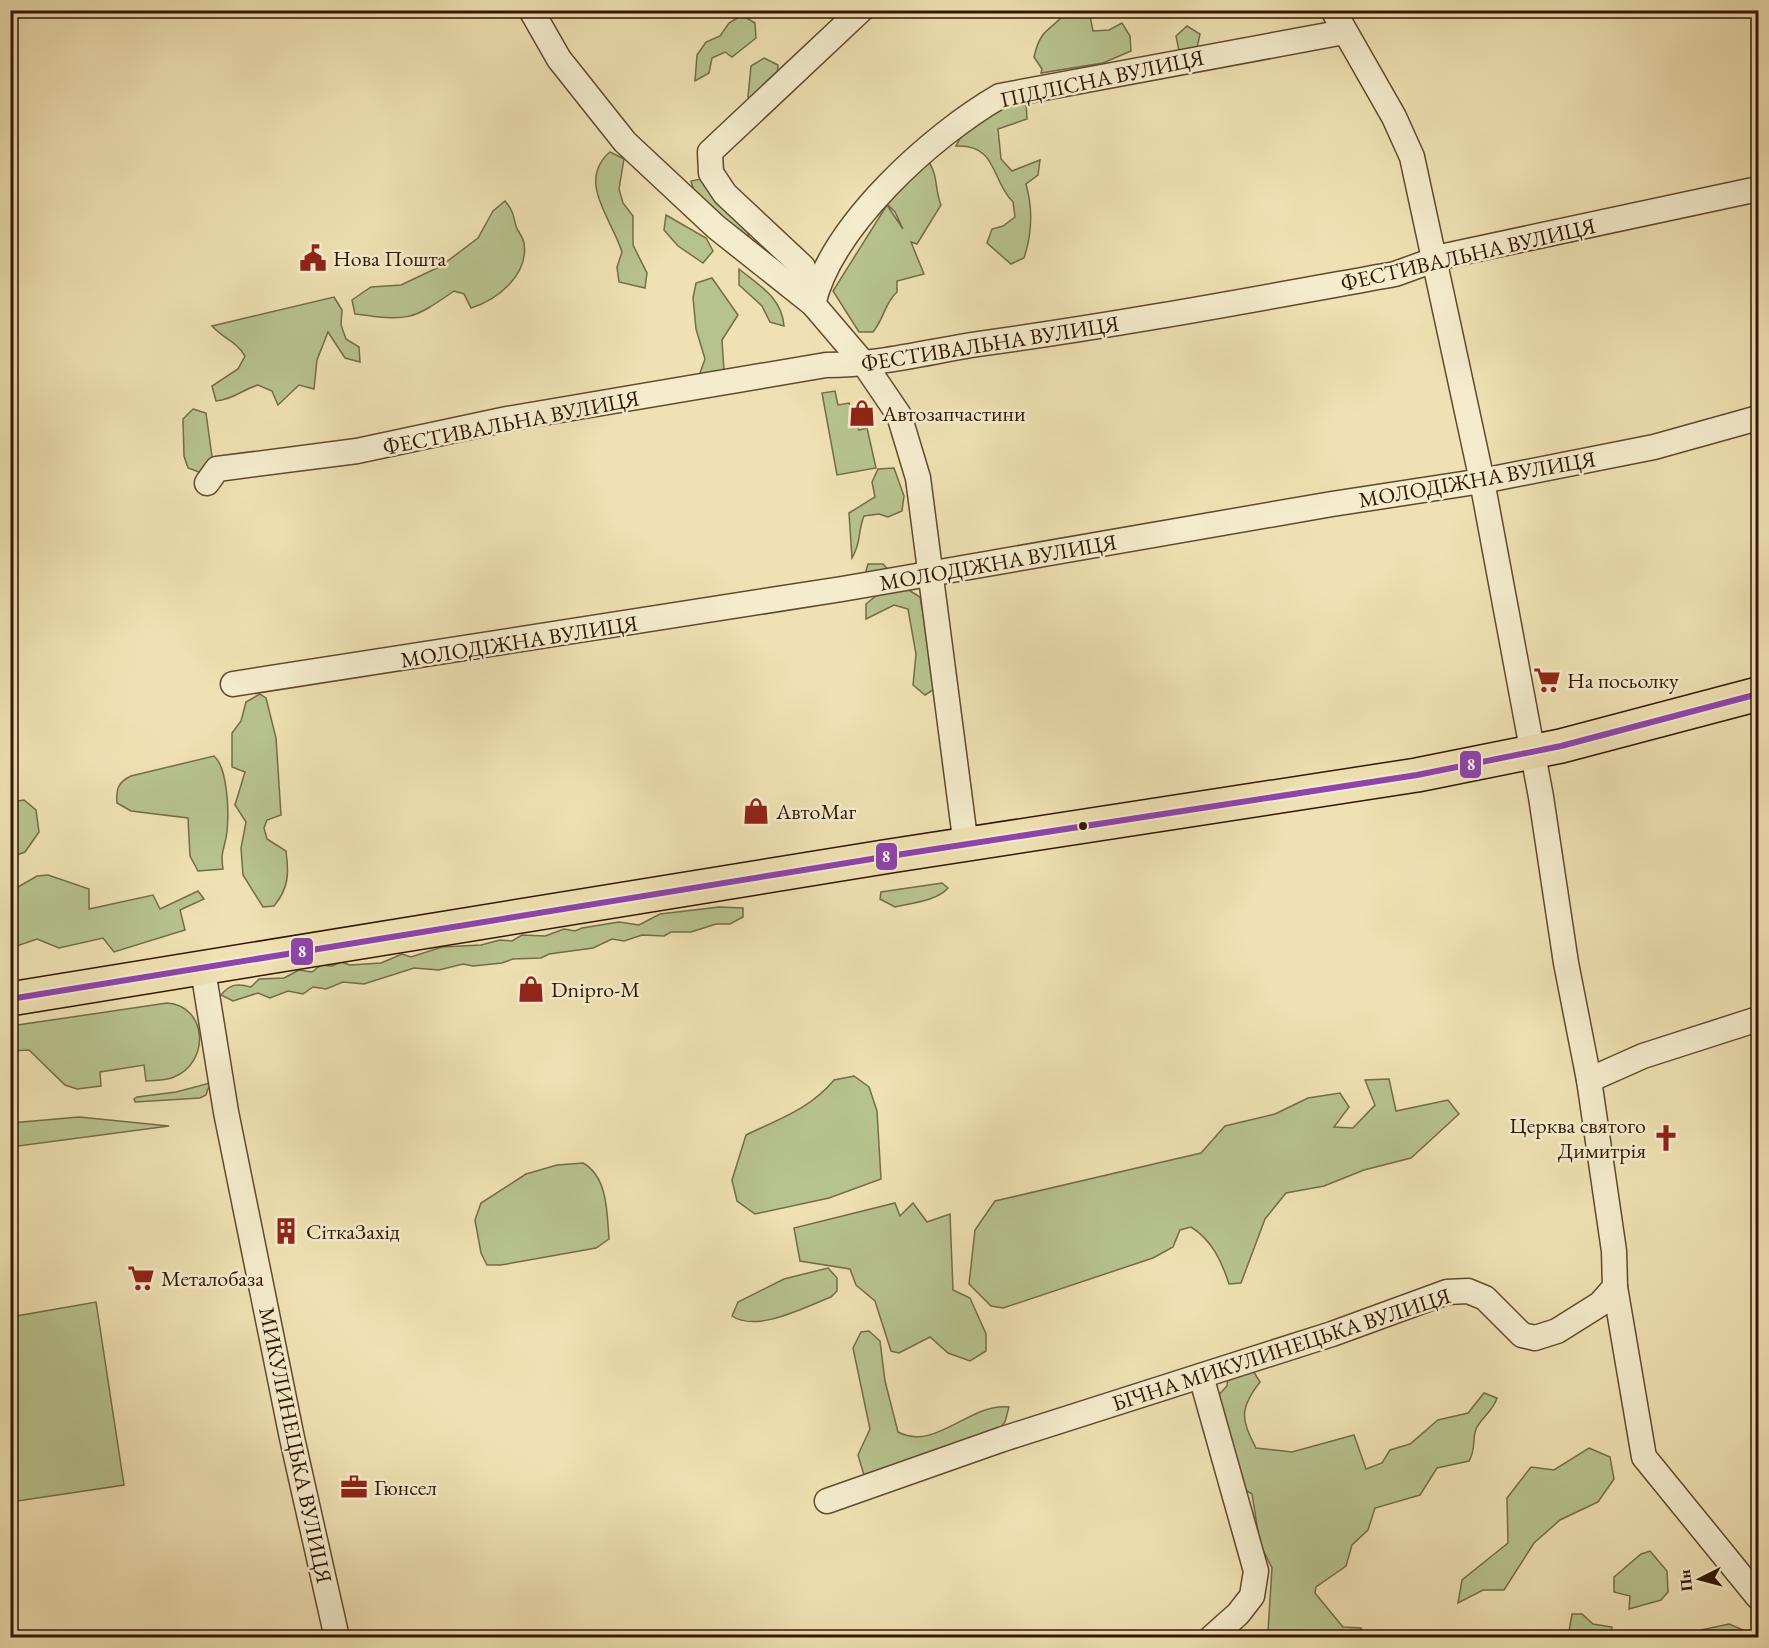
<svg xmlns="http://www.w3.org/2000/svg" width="1769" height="1648" font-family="'EB Garamond',serif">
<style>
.green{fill:#b7c38e;stroke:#756c48;stroke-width:1.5}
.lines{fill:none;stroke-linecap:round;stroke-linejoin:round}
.minor-casing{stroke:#62492e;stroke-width:27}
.highway-casing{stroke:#331601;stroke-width:36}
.minor{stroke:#f5ecce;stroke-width:24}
.highway{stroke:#efe1b3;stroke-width:33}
.bus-1-casing{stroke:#f5ecce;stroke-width:10}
.bus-1{stroke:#8e44ad;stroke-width:6}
.bus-dot{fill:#331601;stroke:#f5ecce;stroke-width:2}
.labels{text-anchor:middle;stroke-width:5;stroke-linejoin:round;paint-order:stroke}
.street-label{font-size:22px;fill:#331601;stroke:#f5ecce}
.poi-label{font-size:22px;fill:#331601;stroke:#f5ecce;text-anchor:start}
.line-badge{stroke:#f5ecce;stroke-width:2}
.badge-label{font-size:16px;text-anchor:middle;font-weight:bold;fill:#fff}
</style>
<rect width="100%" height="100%" fill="#efe1b3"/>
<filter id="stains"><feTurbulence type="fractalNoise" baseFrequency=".00333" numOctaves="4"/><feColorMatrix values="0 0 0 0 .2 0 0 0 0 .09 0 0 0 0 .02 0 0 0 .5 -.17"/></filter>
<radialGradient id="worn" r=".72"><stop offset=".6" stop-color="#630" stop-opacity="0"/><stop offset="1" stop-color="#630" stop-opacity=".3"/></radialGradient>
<!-- green -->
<g class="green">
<path d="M1067 11H1089L1093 31 1109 30 1122 23 1130 36 1131 51 1103 63 1041 73 1042 69 1034 57C1041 26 1051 32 1067 11Z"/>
<path d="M742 15 755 23 756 38 732 57 725 52 712 58 709 73 695 81 697 55 706 42 720 36 729 23Z"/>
<path d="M1187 26 1200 34 1197 48 1179 51 1176 36Z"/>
<path d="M764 58 778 65 777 80 755 101 748 97 751 66Z"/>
<path d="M997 102 1026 103 1027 119 998 129 1001 159 1012 171 1040 160 1038 175 1026 184C1033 209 1032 234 1024 258L1011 264 987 243 992 229 1003 226 1015 217 1013 202C991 181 998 144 956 146L963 133Z"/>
<path d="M610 152 624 159 619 189 623 203 633 216V245L647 273 645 288 619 282 617 267 622 252C612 219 576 181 610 152Z"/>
<path d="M929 162C939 179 934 187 941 205L917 244 911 242 924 274 897 281V292C884 304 885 317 873 332H859L833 291 887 205 903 229 895 212 884 201Z"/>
<path d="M706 178 746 223 749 238 695 195 691 181Z"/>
<path d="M505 201C513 210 513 215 516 226 518 232 523 237 524 243 529 275 497 300 471 308L464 294 454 291C411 321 408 321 355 314L352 300 371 287 401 285 441 266 478 238 493 211Z"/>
<path d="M666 215 706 238 713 251 703 263 678 246 664 230Z"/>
<path d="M739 269C760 286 782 298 784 326L770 322 762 306 739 285Z"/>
<path d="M712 278 738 315 722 340 724 371 712 380 700 373 705 359 696 329 693 298 696 283Z"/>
<path d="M334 297 342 310 341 325 346 339 359 347 360 362 345 358 328 332 317 360 314 389 299 385 278 405 272 391 258 385C241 390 235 399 216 401L212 386 238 369 245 356C235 340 225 340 212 326Z"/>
<path d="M835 391 838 405 849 403 859 430 867 428 876 468 837 475 822 393Z"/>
<path d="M193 409 206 413 213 464 207 475 188 468 184 456 183 419Z"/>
<path d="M894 468 904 496 902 511 888 517 879 514 864 516C857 534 862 541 852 558L849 513 875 497 872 482 878 469Z"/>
<path d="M868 564H883L893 575 863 581Z"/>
<path d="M907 589 920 597C925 628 933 657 936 688L925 695 913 685 916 654 908 609 894 605 866 619V604L877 595Z"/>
<path d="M260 694 266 698 276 738 281 815 267 820 264 828 267 839 286 851C289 873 289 888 274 906L263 907 243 875 241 848 246 822 235 805 245 772 232 767V733L241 721 246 702Z"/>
<path d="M214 756C228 768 229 813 227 832 225 848 220 851 223 869L198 871 190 856 188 818 131 811 117 803C116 789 118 782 131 776Z"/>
<path d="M24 800 36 810 39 832 25 852 11 857V802Z"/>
<path d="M48 875 89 889V909L153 895 160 909 198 891 204 899 180 910 185 930 114 952 103 938 59 948 37 939 11 948V891L37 876Z"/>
<path d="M942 883 948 888C937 901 911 903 895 907L880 899 881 892Z"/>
<path d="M719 907 743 908V917L730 924H716L691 932H671L664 936 642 935 624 941 612 939 593 948 549 954 541 958 513 959 502 963 473 966 463 964 439 970 414 968 364 984 343 982 326 989 313 987 303 994 288 991 270 998 258 993 233 1001 221 995C230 984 237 983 251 987L259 979 284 978 299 970 312 972 321 965 332 966 341 962 350 965 381 963 402 954 411 957 442 947 481 945 500 940 512 941 522 935 545 936 564 929 575 931 582 928 619 922 639 925 660 914Z"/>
<path d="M167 1003C208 1006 210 1063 174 1077 166 1081 155 1080 146 1081L144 1065 100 1072 101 1086 77 1089 65 1085 29 1050 11 1051V1026Z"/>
<path d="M854 1076 869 1087 877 1111 881 1179 829 1198 755 1214 737 1201 732 1180 746 1135C779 1119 810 1109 834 1080Z"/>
<path d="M1389 1079 1396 1111 1448 1100 1459 1114 1411 1158 1364 1170 1324 1186 1286 1193 1265 1219 1241 1283 1229 1284C1222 1262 1212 1240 1191 1227L1180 1230 1173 1247 1153 1258 1003 1308 991 1306 969 1284 975 1230 995 1201 1201 1153 1225 1126 1275 1114 1308 1098 1340 1093 1349 1107 1334 1127 1353 1128 1375 1105 1365 1080Z"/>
<path d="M210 1083 206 1095 200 1098 135 1102 134 1099 137 1097 176 1092Z"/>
<path d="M79 1117 169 1126 11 1147V1123Z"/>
<path d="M583 1163C608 1177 607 1213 609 1239L596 1248 501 1265H487L481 1253 475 1220 481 1203 526 1174 557 1165Z"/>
<path d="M895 1203 900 1216 913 1203 927 1222 950 1214 953 1290 970 1298 986 1334V1351L970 1361 948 1353 930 1337 899 1353 891 1351 875 1301 856 1285 850 1269 800 1261 794 1228Z"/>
<path d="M828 1268 837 1278V1291L831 1297C805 1307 757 1333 732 1316L738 1302 784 1279Z"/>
<path d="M96 1302 124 1485 11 1502V1317Z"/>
<path d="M869 1331 880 1341 885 1381 898 1432C936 1452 970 1402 1009 1407L1005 1422 990 1440 873 1477 864 1475 858 1455 870 1429 853 1348 861 1332Z"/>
<path d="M1252 1369 1260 1382C1239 1409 1241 1419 1256 1448L1292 1452 1354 1435 1366 1469 1382 1463 1390 1450 1410 1444 1438 1420 1468 1413 1484 1393 1497 1398C1493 1411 1482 1417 1476 1429 1472 1440 1476 1450 1469 1461L1437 1468 1420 1495 1375 1508 1368 1530 1352 1545 1346 1566 1316 1587 1315 1593 1343 1627 1361 1628 1364 1638 1277 1637 1268 1631 1272 1568 1260 1544 1252 1494 1234 1483 1210 1404 1227 1386 1228 1376Z"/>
<path d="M1589 1448 1610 1457 1614 1479 1598 1502 1560 1520 1534 1543 1504 1590H1483L1458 1603 1462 1580 1508 1543 1507 1498 1531 1467 1554 1470Z"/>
<path d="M1650 1551 1667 1571 1668 1592 1661 1600 1629 1609 1630 1596 1614 1592V1577L1641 1554Z"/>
<path d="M1572 1614H1582L1593 1624 1612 1627 1610 1637H1568Z"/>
<path d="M1729 1624 1743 1630 1745 1637H1694L1701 1630Z"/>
</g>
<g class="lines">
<defs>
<g id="minor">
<path d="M531 10 559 59 625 142 716 227 813 304 865 365 899 415 918 478 966 846"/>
<path d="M812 302 803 267 725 194 711 173 710 152 861 10"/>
<path d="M813 304C832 225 931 136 1000 96L1344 32"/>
<path d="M207 483 217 469 357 451 507 419 826 365C878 365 927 352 978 344 1118 325 1256 299 1395 274L1445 256 1758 189"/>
<path d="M233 684 842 589 1332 504 1482 481 1654 447 1758 418"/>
<path d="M203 970 226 1112 292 1438 337 1638"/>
<path d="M1589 1080 1643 1056 1758 1019"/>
<path d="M1615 1287 1644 1457 1758 1597"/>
<path d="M1201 1376 1256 1571 1252 1596 1238 1614 1211 1638"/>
<path d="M827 1501 1003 1439 1332 1334 1447 1292 1468 1291 1485 1298 1522 1335 1535 1338 1557 1331 1600 1304 1615 1287 1614 1251 1589 1080 1566 963 1541 797 1482 481 1412 157 1394 117 1333 10"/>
</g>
<path id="highway" d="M10 999 890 856 1417 775 1561 746 1758 694"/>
</defs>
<!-- minor casing -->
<use href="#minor" class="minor-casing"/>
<!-- highway casing -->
<use href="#highway" class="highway-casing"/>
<!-- minor -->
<use href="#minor" class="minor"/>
<!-- highway -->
<use href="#highway" class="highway"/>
<defs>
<path id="bus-1" d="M10 999 890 856 1417 775 1561 746 1758 694"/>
</defs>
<!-- bus-1 casing -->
<use href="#bus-1" class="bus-1-casing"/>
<!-- bus-1 -->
<use href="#bus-1" class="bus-1"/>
</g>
<!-- icons -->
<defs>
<symbol id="civic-bare" viewBox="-9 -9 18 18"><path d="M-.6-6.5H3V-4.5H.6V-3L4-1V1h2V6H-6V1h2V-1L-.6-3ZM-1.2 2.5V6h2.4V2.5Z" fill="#8f2418" stroke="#f5ecce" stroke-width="2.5" paint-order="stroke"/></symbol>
<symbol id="shop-bare" viewBox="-9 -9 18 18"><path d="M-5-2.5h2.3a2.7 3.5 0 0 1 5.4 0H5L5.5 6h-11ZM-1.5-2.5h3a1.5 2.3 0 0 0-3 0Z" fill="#8f2418" stroke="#f5ecce" stroke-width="2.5" paint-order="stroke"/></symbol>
<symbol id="supermarket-bare" viewBox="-9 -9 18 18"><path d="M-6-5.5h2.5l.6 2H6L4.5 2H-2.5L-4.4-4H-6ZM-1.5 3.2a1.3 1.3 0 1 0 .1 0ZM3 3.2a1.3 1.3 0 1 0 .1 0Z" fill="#8f2418" stroke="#f5ecce" stroke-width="2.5" paint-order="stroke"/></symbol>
<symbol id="church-bare" viewBox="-9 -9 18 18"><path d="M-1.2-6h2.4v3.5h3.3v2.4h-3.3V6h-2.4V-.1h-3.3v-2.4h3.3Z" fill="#8f2418" stroke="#f5ecce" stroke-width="2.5" paint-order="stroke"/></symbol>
<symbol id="building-bare" viewBox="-9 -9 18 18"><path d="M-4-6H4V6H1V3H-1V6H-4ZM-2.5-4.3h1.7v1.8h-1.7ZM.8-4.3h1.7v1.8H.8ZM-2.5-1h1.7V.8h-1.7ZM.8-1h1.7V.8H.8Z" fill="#8f2418" stroke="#f5ecce" stroke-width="2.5" paint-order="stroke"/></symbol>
<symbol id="office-bare" viewBox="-9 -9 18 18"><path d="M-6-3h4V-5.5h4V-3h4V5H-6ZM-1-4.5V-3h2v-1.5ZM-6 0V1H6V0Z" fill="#8f2418" stroke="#f5ecce" stroke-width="2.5" paint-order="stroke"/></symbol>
</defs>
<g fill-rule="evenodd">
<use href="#civic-bare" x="294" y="239" width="38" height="38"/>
<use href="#shop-bare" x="843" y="394" width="38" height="38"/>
<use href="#supermarket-bare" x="1528" y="661" width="38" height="38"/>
<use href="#shop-bare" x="737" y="792" width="38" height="38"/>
<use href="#shop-bare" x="512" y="970" width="38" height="38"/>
<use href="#church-bare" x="1647" y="1119" width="38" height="38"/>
<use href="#building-bare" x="267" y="1212" width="38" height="38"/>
<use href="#supermarket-bare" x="122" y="1259" width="38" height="38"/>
<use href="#office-bare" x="335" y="1468" width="38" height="38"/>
</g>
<!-- markers -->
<circle class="bus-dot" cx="1083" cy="826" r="5"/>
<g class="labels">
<!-- street labels -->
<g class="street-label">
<text transform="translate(1102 78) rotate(-12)" y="8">ПІДЛІСНА ВУЛИЦЯ</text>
<text transform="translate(1468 254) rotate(-13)" y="8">ФЕСТИВАЛЬНА ВУЛИЦЯ</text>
<text transform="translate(990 343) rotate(-9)" y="8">ФЕСТИВАЛЬНА ВУЛИЦЯ</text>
<text transform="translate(511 422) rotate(-11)" y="8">ФЕСТИВАЛЬНА ВУЛИЦЯ</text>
<text transform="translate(1477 479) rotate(-10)" y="8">МОЛОДІЖНА ВУЛИЦЯ</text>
<text transform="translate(998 562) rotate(-10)" y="8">МОЛОДІЖНА ВУЛИЦЯ</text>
<text transform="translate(519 641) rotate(-9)" y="8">МОЛОДІЖНА ВУЛИЦЯ</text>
<text transform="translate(1281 1349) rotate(-18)" y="8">БІЧНА МИКУЛИНЕЦЬКА ВУЛИЦЯ</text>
<text transform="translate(296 1445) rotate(78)" y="8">МИКУЛИНЕЦЬКА ВУЛИЦЯ</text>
</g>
<!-- poi labels -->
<g class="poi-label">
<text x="333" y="266">Нова Пошта</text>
<text x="882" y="421">Автозапчастини</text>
<text x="1567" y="688">На посьолку</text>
<text x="776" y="819">АвтоМаг</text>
<text x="551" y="997">Dnipro-M</text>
<text x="1646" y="1133" text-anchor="end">Церква святого<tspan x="1646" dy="25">Димитрія</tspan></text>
<text x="306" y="1239">СіткаЗахід</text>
<text x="161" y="1286">Металобаза</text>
<text x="374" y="1495">Гюнсел</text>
</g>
</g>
<g class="line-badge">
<rect x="1459" y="750" width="23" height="29" rx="6" fill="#8e44ad"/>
<rect x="875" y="842" width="23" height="29" rx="6" fill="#8e44ad"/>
<rect x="290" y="937" width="24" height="29" rx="6" fill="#8e44ad"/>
</g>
<g class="badge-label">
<text x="1471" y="770">8</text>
<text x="886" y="862">8</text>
<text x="302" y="957">8</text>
</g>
<!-- margin -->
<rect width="1769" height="1648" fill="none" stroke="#efe1b3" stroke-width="36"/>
<rect x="12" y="12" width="1745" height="1624" fill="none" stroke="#331601" stroke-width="3"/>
<rect x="18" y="18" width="1733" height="1612" fill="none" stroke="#331601" stroke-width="1.5"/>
<!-- north arrow -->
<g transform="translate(1700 1579) rotate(264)" stroke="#f5ecce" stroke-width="4.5" paint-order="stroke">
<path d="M0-4.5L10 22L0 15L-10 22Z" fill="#331601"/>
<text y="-9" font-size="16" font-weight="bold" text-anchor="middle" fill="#331601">Пн</text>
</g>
<rect width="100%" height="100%" filter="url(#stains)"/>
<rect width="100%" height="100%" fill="url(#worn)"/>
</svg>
